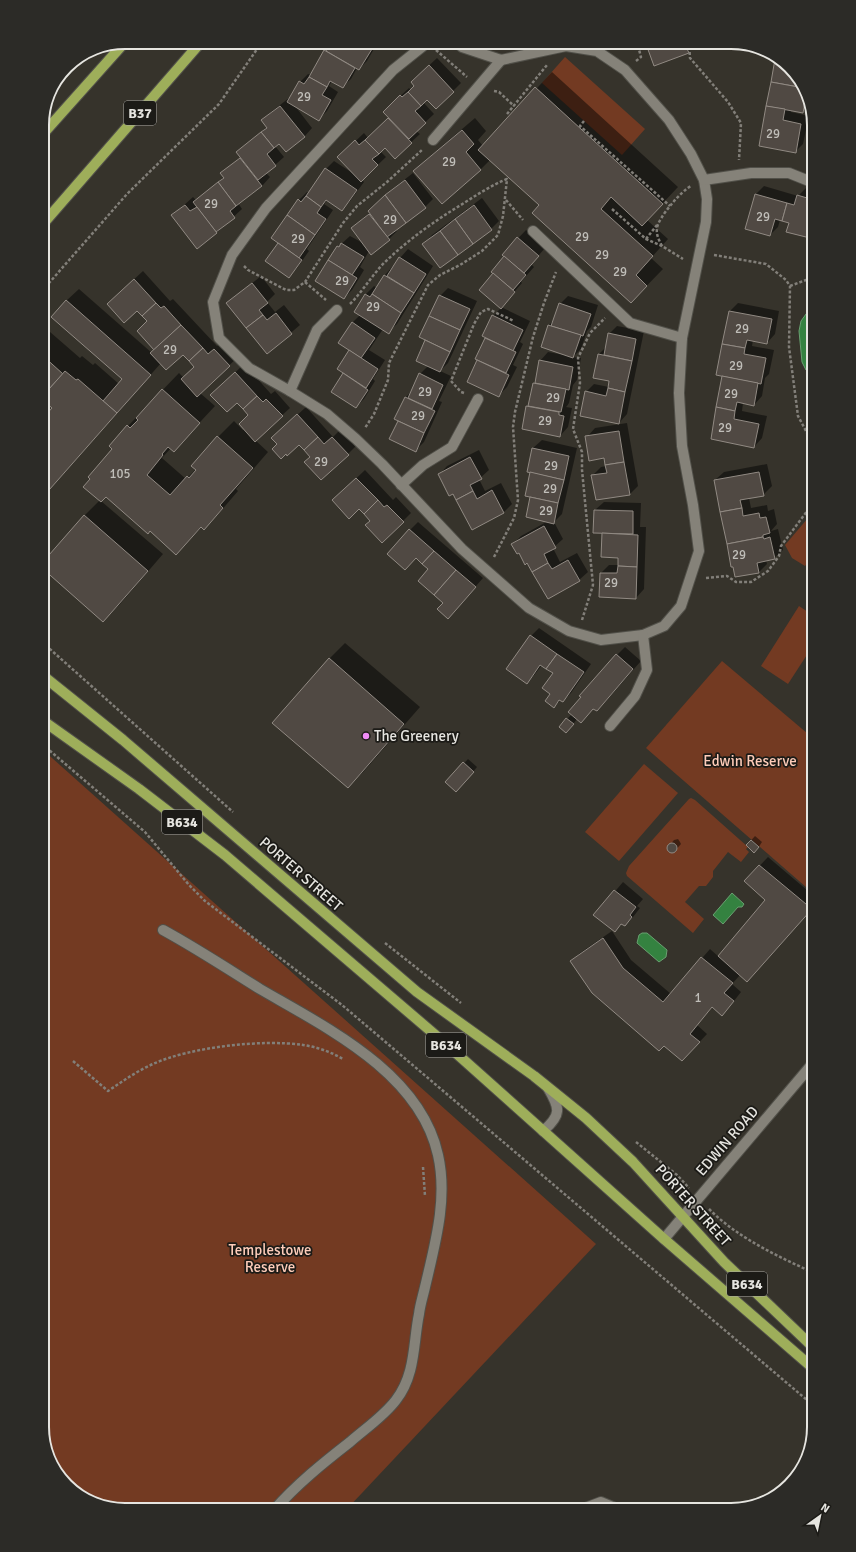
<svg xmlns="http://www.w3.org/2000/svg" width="856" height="1552" font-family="Signika,sans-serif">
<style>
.green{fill:#733a22}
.water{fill:#348240;stroke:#69a070}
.shadow{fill:#0007}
.building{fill:#504943;stroke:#918a83}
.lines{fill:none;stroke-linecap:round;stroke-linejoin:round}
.minor-casing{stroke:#515049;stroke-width:12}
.major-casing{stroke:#515049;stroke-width:12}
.path{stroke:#827f79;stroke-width:2.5;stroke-dasharray:3 2;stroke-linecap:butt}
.minor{stroke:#858279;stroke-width:10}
.major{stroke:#9eae5a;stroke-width:10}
.poi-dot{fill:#f08bf6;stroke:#1c1b17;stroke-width:1.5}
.labels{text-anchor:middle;stroke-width:3.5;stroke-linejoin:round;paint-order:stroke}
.number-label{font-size:13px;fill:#c0beb9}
.shield{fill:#1c1b17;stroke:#a9a8a4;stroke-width:1}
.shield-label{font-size:14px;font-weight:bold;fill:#e6e5e0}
.poi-label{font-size:15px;fill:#e6e5e0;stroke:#1c1b17;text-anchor:start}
.park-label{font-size:15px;fill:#feccb9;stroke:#1c1b17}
.street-label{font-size:15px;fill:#e6e5e0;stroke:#1c1b17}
.rim{fill:none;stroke:#e6e5e0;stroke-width:2}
</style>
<rect width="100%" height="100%" fill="#36332b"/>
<!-- green -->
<g class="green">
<path d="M565 57 645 129 622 155 542 83Z"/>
<path d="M814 511V555L805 566 792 558 785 545Z"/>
<path d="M799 606 814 616V644L788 684 761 666Z"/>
<path d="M722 661 814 739V894L646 748Z"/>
<path d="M42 749 596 1244 346 1510H120L79 1496 48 1459 42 1427Z"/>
<path d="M644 764 678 793 619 861 585 832Z"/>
<path d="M691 798 695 800 748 847 746 849 749 852 741 862 728 852 713 871V877L706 886H699L685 902 704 919 693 933 627 876 626 873 629 866 689 799Z"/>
</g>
<!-- water -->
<g class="water">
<path d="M814 303V378L806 370 802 362 799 331 801 321Z"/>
<path d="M732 893 744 904 742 907H738L723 924 713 915Z"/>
<path d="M642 933H647L667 950 666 957 659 962 637 943 639 935Z"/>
</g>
<!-- shadow -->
<g class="shadow">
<path d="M332 42H378L367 61 359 69 357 68 351 79 342 87 332 81 329 86 338 92 327 111 318 120 295 106 312 128 304 137 279 143 275 146 284 157 266 173 270 177 262 186 238 203 242 209 216 233 173 215 193 197 196 200 224 177 222 173 241 157 237 152 267 127 262 120 271 112 289 98 290 99 300 82 308 74 311 75 325 51Z"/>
<path d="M649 42H696V44L688 52 647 44Z"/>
<path d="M437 58 461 83 453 91 427 98 423 102 434 114 416 131 420 134 395 157 385 146 380 151 386 157 362 180 364 182 350 201 342 210 328 199 324 204 333 210 307 249 309 251 297 268 289 276 279 242 299 200 307 192 309 193 326 169 334 161 354 174 339 157 364 133 368 138 390 118 392 104 409 88 411 90 415 86 420 74Z"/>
<path d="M778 58 781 59 808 93 810 105 803 112 791 110V112L809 116 803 144 795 152 760 145 776 59Z"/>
<path d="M552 72 678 187 647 220 668 239 651 258 663 269 631 302 540 205 490 160 480 170 414 171 427 159 475 118 486 131 478 140 483 146Z"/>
<path d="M814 147V154L811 152Z"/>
<path d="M413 173 433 199 425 207 396 229 397 231 389 239 369 251 360 267 364 270 352 290 344 298 338 247 350 236 363 243 352 228 370 212 369 211 386 194Z"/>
<path d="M764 186 798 196 806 188 814 190V239L788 231 790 223 780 220 778 227 770 235 746 229 756 194Z"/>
<path d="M482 198 499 221 491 229 424 244 432 235Z"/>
<path d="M526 230 546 247 531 264 534 267 521 282 522 283 501 307 530 321 520 342 523 344 513 365 517 367 507 387 498 396 468 382 479 359 476 358 486 337 483 336 493 316 501 308 480 290 495 273 492 271 505 256 503 254Z"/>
<path d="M408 249 433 266 397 324 388 332 383 329 369 350 385 360 373 379 375 381 364 399 356 407 333 392 345 373 350 350 352 323 360 315 355 311 366 294 374 286 377 288 385 275Z"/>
<path d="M143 271 170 301 173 299 217 346 223 341 238 357 200 393 215 406 174 450 171 448 162 458 186 479 196 469 218 437 234 421 243 430 244 428 249 415 237 401 220 387 244 364 271 394 275 391 290 408 255 440 268 452 236 489 238 491 220 512 204 528 202 527 176 554 150 530 106 496 101 501 163 554 120 604 103 620 84 516 100 500 114 449 128 426 179 373 184 378 195 367 183 353 161 363 42 498V414L45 417 53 408 49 391 42 385V325L80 358 82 356 93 365 95 363 119 384 124 379 66 301 79 289 152 353 155 350 148 321 143 315 116 296Z"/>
<path d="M261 276 275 294 267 302 275 312 284 305 300 325 267 353 228 303Z"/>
<path d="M448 288 477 301 448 363 440 371 451 376 439 401 442 402 424 442 415 451 390 439 399 420 396 418 406 397 412 391 420 374 428 366 417 360 426 340 440 296Z"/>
<path d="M568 296 598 305 591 327 587 331 581 349 573 357 581 358 577 380 573 385 569 403 567 406 566 407 572 408 568 427 560 436 527 407 530 404 534 384 536 381 540 361 548 352 564 355V354L542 347 549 325 555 319 560 304Z"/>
<path d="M738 303 779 311 775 334 767 343 753 340 752 346 774 350 769 374 765 378 762 396 754 405 743 403 742 411 767 416 762 438 754 447 712 439 724 375 730 311Z"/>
<path d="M617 326 644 331 627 414 619 423 586 392 594 384 609 387 610 380 599 354 606 347 609 334Z"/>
<path d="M306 407 333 437 341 429 356 446 348 454 311 457 299 444H278L281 430Z"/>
<path d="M627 423 638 486 630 494 592 476 601 467 607 466 605 457 587 437 595 428Z"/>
<path d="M542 440 577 448 562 514 554 522 563 539 553 548 560 562 577 553 588 572 579 580 528 562 512 545 521 536 548 521 531 496V472L528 471 533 448Z"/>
<path d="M479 450 489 470 479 479 485 491 501 483 512 504 504 512 472 528 454 493 439 475 447 466Z"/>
<path d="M767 464 772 486 763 495 749 498 751 508 767 505 768 511 774 509 777 524 771 531 778 529 783 550 774 558 766 560 767 564 759 572 736 576 715 480 724 472Z"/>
<path d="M365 470 393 500 396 497 411 513 403 521 371 520 342 492Z"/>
<path d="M604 502 641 503 640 527H646L644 589 636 598 601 573 609 565H619V557L603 532H594L595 510Z"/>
<path d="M418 522 483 578 456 609 444 603 430 569 416 557 405 569 410 530Z"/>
<path d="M539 628 591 664 571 693 563 701 561 700 554 706 551 693 554 673 542 665 535 674 527 683 531 636Z"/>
<path d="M345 643 420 707 364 771 348 787 329 659Z"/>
<path d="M625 647 641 661 605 702 577 719 570 728 560 726 572 714 617 655Z"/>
<path d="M468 759 477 767 460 787 447 782Z"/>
<path d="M755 836 762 842 758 848 747 845Z"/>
<path d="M678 839 680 842 681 844 674 852H671L668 850V847L674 840Z"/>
<path d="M768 857 814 896V906L755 972 740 975 732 984 741 992 730 1006 722 1014 713 1006 697 1025 707 1034 690 1052 572 961 580 953 612 931 631 960 671 994 710 949 719 957 766 900 745 881Z"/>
<path d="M623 882 643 899 637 906 640 908 633 917 624 925 622 923 614 931 595 915Z"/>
</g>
<!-- building -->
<g class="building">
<path d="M331 42H369L367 46 372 49 359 70 326 51Z"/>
<path d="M651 42H684L689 53 654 66 646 44Z"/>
<path d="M324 50 355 68 343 88 330 81 327 87 309 77Z"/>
<path d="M775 59 782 60 804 88 771 82Z"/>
<path d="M429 65 454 92 436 109 427 100 421 106 408 92 414 86 411 82Z"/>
<path d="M309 77 327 87 322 95 331 100 319 121 287 102 299 81 304 84Z"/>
<path d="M771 82 804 88 807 92 803 113 766 106Z"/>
<path d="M535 87 663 204 642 226 611 197 601 209 653 256 636 275 647 286 631 303 532 213 539 205 478 150Z"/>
<path d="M408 92 421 106 415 111 426 123 409 139 383 112 400 95 402 97Z"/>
<path d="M280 106 305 137 286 152 279 144 274 148 261 132 267 128 261 120Z"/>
<path d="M766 106 785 109 783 120 801 124 796 153 759 146Z"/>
<path d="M388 118 412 143 395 159 385 148 379 154 365 140Z"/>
<path d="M462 130 474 144 466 152 481 170 442 204 413 171Z"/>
<path d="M261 132 274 148 267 154 276 166 258 180 236 152Z"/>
<path d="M355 140 359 145 365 140 379 154 372 159 378 165 361 182 337 157Z"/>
<path d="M240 158 262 186 236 206 218 182 224 178 220 173Z"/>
<path d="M325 168 357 190 342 211 326 200 321 207 306 196Z"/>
<path d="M405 180 426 208 406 223 385 195Z"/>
<path d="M218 182 236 206 230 211 235 218 216 232 193 202Z"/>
<path d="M755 194 787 203 782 221 775 219 770 236 745 229Z"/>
<path d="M385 195 406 223 387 237 368 211Z"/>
<path d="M797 195 814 200V222L810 238 786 232 789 223 782 221 787 203 794 205Z"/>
<path d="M306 196 321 207 317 213 326 219 315 235 287 215 298 199 301 202Z"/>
<path d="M185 205 190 211 197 207 217 233 197 249 171 215Z"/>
<path d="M474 205 492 230 473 244 455 219Z"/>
<path d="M369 214 390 240 371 255 351 228Z"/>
<path d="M287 215 315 235 299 258 271 238Z"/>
<path d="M455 219 473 244 458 255 440 231Z"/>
<path d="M440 231 458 255 440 268 422 244Z"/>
<path d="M517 237 539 256 524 273 502 255Z"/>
<path d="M278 243 302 260 289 278 265 261Z"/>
<path d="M341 243 364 257 352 275 328 260 337 246 339 247Z"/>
<path d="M504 256 526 275 513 290 491 272Z"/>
<path d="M399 257 426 274 414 293 387 276Z"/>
<path d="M328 260 357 278 344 299 315 281Z"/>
<path d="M493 273 515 292 501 309 479 290Z"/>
<path d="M384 275 414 293 401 313 372 294Z"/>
<path d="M134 279 156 303 142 316 137 311 124 323 107 304Z"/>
<path d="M252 283 268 303 259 310 263 315 246 328 226 303Z"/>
<path d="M365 294 370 297 372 294 401 313 389 334 354 312Z"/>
<path d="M439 295 470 309 460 330 429 316Z"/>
<path d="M66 300 151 375 117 413 103 401 122 379 51 317Z"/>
<path d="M156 303 161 308 164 306 181 325 154 350 137 331 147 321 142 316Z"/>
<path d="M559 303 591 314 583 336 551 326Z"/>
<path d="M729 311 772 319 767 344 747 340 745 348 722 344Z"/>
<path d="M276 313 292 334 267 354 246 328 263 315 267 320Z"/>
<path d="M492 315 523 330 513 351 482 336Z"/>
<path d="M429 316 460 330 450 352 419 337Z"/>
<path d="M352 322 375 338 361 358 338 343Z"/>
<path d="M181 325 203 348 189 361 183 355 166 370 150 353Z"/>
<path d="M548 325 581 335 573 358 541 347Z"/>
<path d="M608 333 636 339 632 361 604 355Z"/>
<path d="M485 338 516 352 506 373 475 359Z"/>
<path d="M425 340 450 352 440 372 416 361Z"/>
<path d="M722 344 745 348 744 354 766 358 761 384 716 375Z"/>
<path d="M203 348 208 354 214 349 230 366 197 397 181 379 194 367 189 361Z"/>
<path d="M349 350 378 369 366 388 337 369Z"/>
<path d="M598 354 632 361 625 392 608 388 609 381 593 378Z"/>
<path d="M42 355 63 374 47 391 42 387Z"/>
<path d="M477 360 509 375 499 397 467 382Z"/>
<path d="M539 360 573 367 569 390 535 383Z"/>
<path d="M65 371 76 380 78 379 117 413 42 498V419L52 408 42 399V397Z"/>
<path d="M235 372 257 396 243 409 237 403 227 412 210 395Z"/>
<path d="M343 373 368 390 356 408 331 392Z"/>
<path d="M419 373 443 385 432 409 408 398Z"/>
<path d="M722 376 758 383 754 406 737 402 735 411 716 407Z"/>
<path d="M533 383 566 389 561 412 528 406Z"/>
<path d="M608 388 625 392 619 424 580 416 585 391 606 396Z"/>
<path d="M162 389 200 423 174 452 168 447 162 454 163 455 147 475 170 495 187 476 189 478 196 470 191 466 217 436 253 468 220 505 223 508 204 530 201 527 176 555 150 531 148 534 106 497 101 502 83 487 90 479 88 477 112 449 109 446 127 425 130 428 138 420 136 418Z"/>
<path d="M257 396 263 402 266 399 283 416 255 442 239 424 248 415 243 409Z"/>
<path d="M405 397 435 411 424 433 394 419Z"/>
<path d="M526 406 559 412V415L564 416 560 437 522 429Z"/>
<path d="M716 407 735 411 734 419 759 424 754 448 711 439Z"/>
<path d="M297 414 318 437 304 450 299 445 287 456 286 454 281 459 272 449 277 444 271 438Z"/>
<path d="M398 421 424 433 416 452 389 439Z"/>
<path d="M619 431 624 462 605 465 604 458 589 461 585 436Z"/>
<path d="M318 437 324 444 332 437 349 455 321 480 304 462 310 457 304 450Z"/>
<path d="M532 448 569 456 564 480 527 472Z"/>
<path d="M470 457 482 479 470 485 473 491 456 500 453 494 449 496 438 474Z"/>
<path d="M624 462 630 495 596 500 591 475 607 473 605 465Z"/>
<path d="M530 472 564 480 558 503 525 496Z"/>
<path d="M759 472 764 496 740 500 742 508 720 512 714 480Z"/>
<path d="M356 478 378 500 364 514 359 509 349 519 332 500Z"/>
<path d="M492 490 504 513 472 530 456 500 473 491 477 499Z"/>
<path d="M530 497 558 503 554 524 526 517Z"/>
<path d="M378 500 384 507 387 505 404 522 382 543 365 525 370 521 364 514Z"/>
<path d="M742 508 743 516 759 513 760 518 766 517 770 533 763 535V537L727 544 720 512Z"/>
<path d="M594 510 633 511V534L593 533Z"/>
<path d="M84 515 148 571 103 622 42 568V563Z"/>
<path d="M544 526 556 548 544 554 548 563 532 572 527 563 525 565 519 553 517 554 511 544Z"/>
<path d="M409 529 434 551 422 564 416 558 405 570 387 554Z"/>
<path d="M602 533 638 535 637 567 618 566V558L601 557Z"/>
<path d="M763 537 764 539 770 537 775 559 757 563 759 573 735 577 733 567H731L727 544Z"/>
<path d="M434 551 456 570 434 595 418 581 428 569 422 564Z"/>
<path d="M568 560 580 581 548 599 532 572 548 563 552 569Z"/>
<path d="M618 566 637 567 636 599 599 597 600 573H617Z"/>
<path d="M456 570 476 587 448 619 437 609 443 603 434 595Z"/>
<path d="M530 635 557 654 546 669 540 665 527 684 506 669Z"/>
<path d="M557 654 584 672 563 702 559 700 554 708 545 701 550 694 542 688 553 673 546 669Z"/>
<path d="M616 654 633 669 597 711 593 709 581 723 568 712 581 697 579 696Z"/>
<path d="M329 658 404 724 348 788 272 723Z"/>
<path d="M566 718 574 724 566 733 559 727Z"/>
<path d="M463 762 474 772 456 792 445 782Z"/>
<path d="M751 840 759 847 754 853 746 845Z"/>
<circle cx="672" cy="848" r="5"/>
<path d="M759 865 812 909 747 982 718 956 765 900 744 881Z"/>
<path d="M614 890 636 907 630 915 632 917 625 926 621 924 615 932 593 915Z"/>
<path d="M603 938 623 968 663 1002 701 957 733 983 724 993 734 1001 722 1016 712 1007 690 1034 700 1042 682 1061 664 1046 659 1051 592 993 570 961Z"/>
</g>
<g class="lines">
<defs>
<g id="minor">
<path d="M425 42 423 46 393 70 266 208 232 255 213 302 219 338 249 368 290 391 327 414 356 439 382 464 462 549 529 608 569 631 601 640 643 635 664 626 681 606 699 551 693 505 682 446 679 393 682 338 706 222 707 199 704 180 691 154 669 120 625 70 597 51 566 46 501 60 462 47 456 42"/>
<path d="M433 140 501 60"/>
<path d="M704 180 751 173H789L814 183"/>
<path d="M533 231 630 323 682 338"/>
<path d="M290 391 317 330 337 310"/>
<path d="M401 485 423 465 452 447 478 399"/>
<path d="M610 726 635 696 647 670 643 635"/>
<path d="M163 930C196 948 228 969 260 989 327 1028 420 1073 438 1155 448 1199 435 1244 425 1287 423 1296 420 1305 419 1314 413 1343 416 1374 396 1400 384 1416 366 1428 350 1442 323 1463 297 1484 274 1510"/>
<path d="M543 1131C562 1115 560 1108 548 1088"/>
<path d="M664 1239 814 1062"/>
<path d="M580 1510 601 1502 620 1510"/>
</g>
<g id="major">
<path d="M42 135 125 42"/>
<path d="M42 225 201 42"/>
<path d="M42 675 123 740 417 992 534 1076 586 1118 633 1162 724 1262 814 1348"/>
<path d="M42 720 139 789 225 855 447 1045 664 1239 814 1369"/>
</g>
</defs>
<!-- minor casing -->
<use href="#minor" class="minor-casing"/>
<!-- major casing -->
<use href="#major" class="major-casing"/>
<!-- path -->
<g class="path">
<path d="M689 42 690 58 728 102 741 123 739 160"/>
<path d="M436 50 467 77"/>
<path d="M636 61 641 57 637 42"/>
<path d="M494 91 499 92 514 106"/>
<path d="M507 114 547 65"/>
<path d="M584 121 580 126 670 206"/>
<path d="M506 200 523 220"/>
<path d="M612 209 646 239 662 246 683 259"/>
<path d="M646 239 657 225"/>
<path d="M662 246C659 240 656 235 657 228 658 218 682 190 691 186"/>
<path d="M714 255 766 264 786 280 790 286 789 347 798 416 814 446"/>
<path d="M244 266 248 270 286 290H294L305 282 343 223 357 206 387 182 422 150"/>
<path d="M305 282 326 300"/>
<path d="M790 286 814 277"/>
<path d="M42 291 127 194 219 104 262 42"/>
<path d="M350 304C363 291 372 275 385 262 409 239 436 220 464 203 478 194 492 185 507 179L503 216 498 235 482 251 460 265 440 275 428 285 389 363 388 380 374 414 365 428"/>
<path d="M464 393 461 392 451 381 474 324 481 312 488 309 514 321"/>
<path d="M494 557 514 518 518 500 513 427 515 412 533 337 544 303 556 272"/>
<path d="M706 578 727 576 736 582H751L768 571 779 556 781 546 814 502"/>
<path d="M582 620 593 585 582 470V452L573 429 580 383 578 358 590 333 605 318"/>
<path d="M42 642 233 812"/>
<path d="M42 744 145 832 189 885 205 901 342 1005 814 1406"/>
<path d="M385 943 461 1003"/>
<path d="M73 1061 108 1091C123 1081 137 1071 153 1064 190 1047 263 1039 303 1045 317 1047 331 1052 343 1059"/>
<path d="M636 1142 677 1175 689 1188"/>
<path d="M423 1167 425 1196"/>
<path d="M709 1209C738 1238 777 1256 814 1273"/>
</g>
<!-- minor -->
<use href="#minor" class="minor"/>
<!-- major -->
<use href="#major" class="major"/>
</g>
<!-- markers -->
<circle class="poi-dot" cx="366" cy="736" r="4"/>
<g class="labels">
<!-- number labels -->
<g class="number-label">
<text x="304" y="101">29</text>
<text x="773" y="138">29</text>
<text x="449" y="166">29</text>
<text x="211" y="208">29</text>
<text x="763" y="221">29</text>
<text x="390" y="224">29</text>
<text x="582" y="241">29</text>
<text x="298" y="243">29</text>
<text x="602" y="259">29</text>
<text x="620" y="276">29</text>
<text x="342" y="285">29</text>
<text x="373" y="311">29</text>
<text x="742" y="333">29</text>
<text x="170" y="354">29</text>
<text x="736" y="370">29</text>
<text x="425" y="396">29</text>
<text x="731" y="398">29</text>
<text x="553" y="402">29</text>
<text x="418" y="420">29</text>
<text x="545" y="425">29</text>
<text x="725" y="432">29</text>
<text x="321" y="466">29</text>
<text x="551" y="470">29</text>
<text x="120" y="478">105</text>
<text x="550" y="493">29</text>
<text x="546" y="515">29</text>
<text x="739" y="559">29</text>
<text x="611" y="587">29</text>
<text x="698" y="1002">1</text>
</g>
<!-- shield labels -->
<g class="shield">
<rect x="124" y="101" width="32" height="24" rx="3"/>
<rect x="162" y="810" width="40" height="24" rx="3"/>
<rect x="426" y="1033" width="40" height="24" rx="3"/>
<rect x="727" y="1272" width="40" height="24" rx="3"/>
</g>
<g class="shield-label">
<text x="140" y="118">B37</text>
<text x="182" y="827">B634</text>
<text x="446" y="1050">B634</text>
<text x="747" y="1289">B634</text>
</g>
<!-- poi labels -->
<g class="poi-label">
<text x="374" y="741">The Greenery</text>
</g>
<!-- park labels -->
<g class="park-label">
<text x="750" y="766">Edwin Reserve</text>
<text x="270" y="1255">Templestowe<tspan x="270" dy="17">Reserve</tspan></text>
</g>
<!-- street labels -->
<g class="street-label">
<text transform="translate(301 874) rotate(41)" y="5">PORTER STREET</text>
<text transform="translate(727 1141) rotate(-49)" y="5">EDWIN ROAD</text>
<text transform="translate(693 1205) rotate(48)" y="5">PORTER STREET</text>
</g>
</g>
<!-- crop -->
<path d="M0 0H856V1552H0ZM125 49H731A76 76 0 0 1 807 125V1427A76 76 0 0 1 731 1503H125A76 76 0 0 1 49 1427V125A76 76 0 0 1 125 49Z" fill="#2c2b27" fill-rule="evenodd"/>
<path class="rim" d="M125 49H731A76 76 0 0 1 807 125V1427A76 76 0 0 1 731 1503H125A76 76 0 0 1 49 1427V125A76 76 0 0 1 125 49Z"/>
<!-- north arrow -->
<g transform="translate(820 1516) rotate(33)" stroke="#1c1b17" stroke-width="3" paint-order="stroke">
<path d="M0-3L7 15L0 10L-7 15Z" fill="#e6e5e0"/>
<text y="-6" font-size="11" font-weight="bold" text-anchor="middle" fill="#e6e5e0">N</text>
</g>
</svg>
